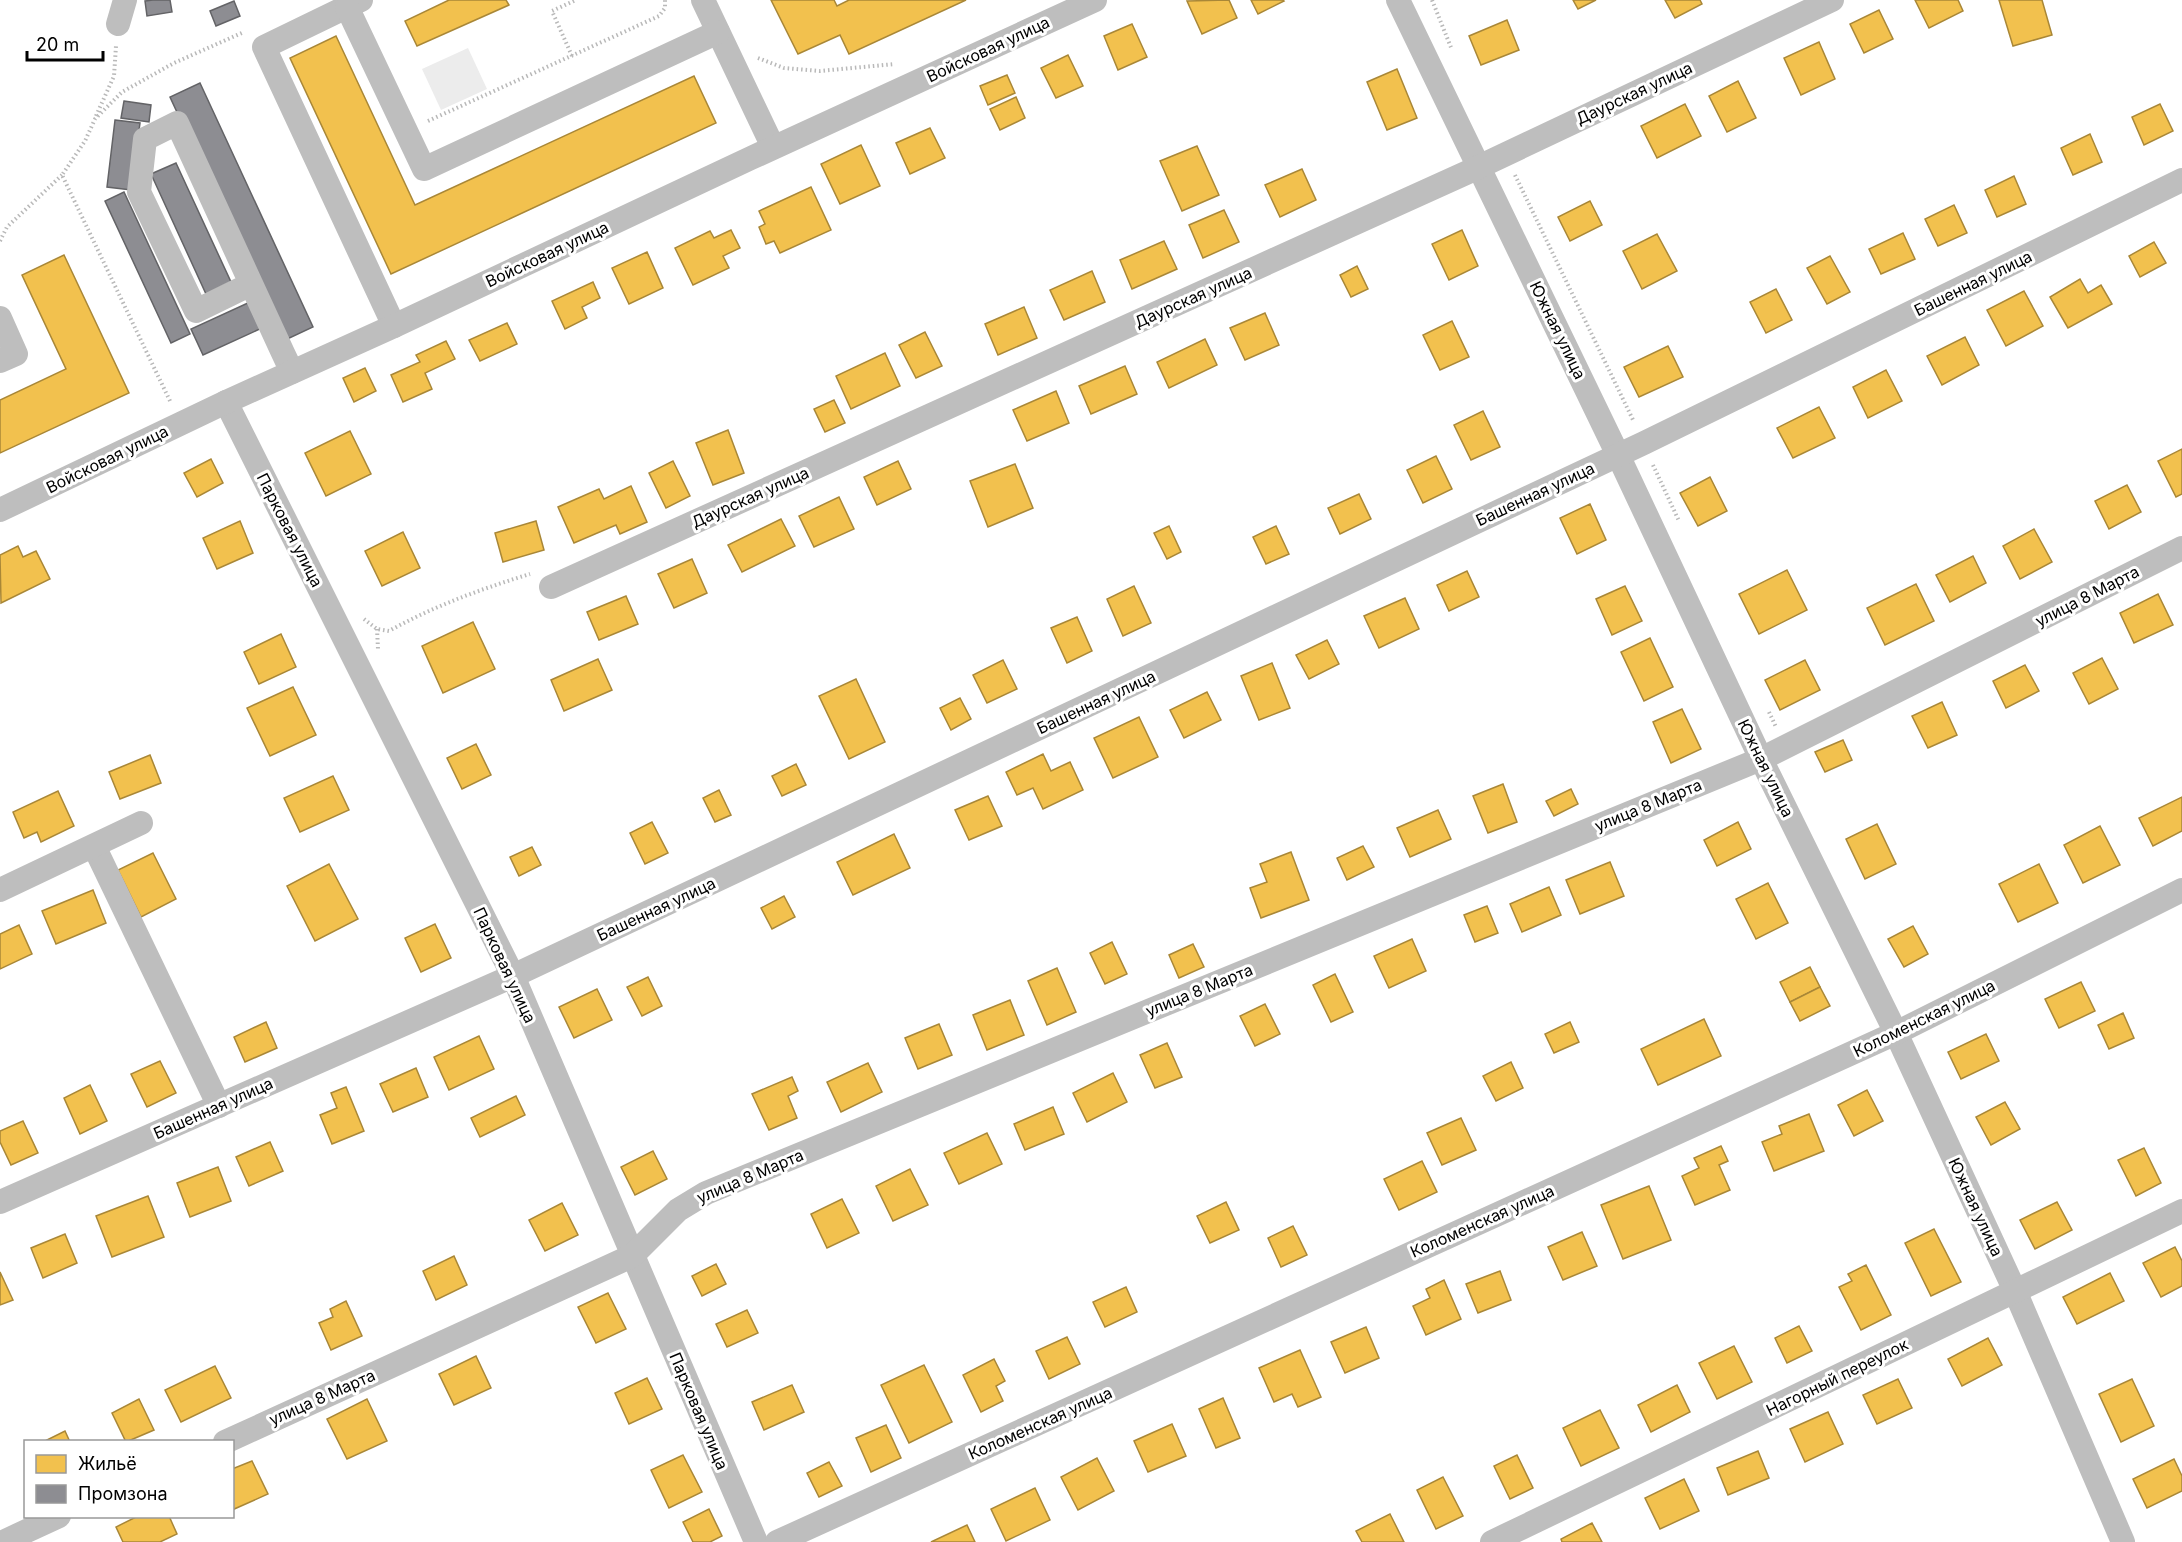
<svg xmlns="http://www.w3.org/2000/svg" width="2182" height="1542" font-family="Inter,sans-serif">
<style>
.green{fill:#ececec}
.homes{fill:#f2c14e;stroke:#a98737;stroke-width:1.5}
.industry{fill:#8d8d92;stroke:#636366;stroke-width:1.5}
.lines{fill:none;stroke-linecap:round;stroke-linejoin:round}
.path{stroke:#b9b9b9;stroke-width:4;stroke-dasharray:1.5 3;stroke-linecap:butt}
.minor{stroke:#bebebe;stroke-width:24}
.labels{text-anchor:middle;stroke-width:6;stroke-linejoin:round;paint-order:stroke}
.street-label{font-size:16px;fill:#000;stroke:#fff}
</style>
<rect width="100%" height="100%" fill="#fff"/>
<!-- green -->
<path class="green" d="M468 48 487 89 441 110 422 69Z"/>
<!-- homes -->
<g class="homes">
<path d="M449 0H506L509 5 417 46 405 21Z"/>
<path d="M771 0H834L837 6 849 0H966L849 54 840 35 798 54Z"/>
<path d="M1229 0 1237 18 1202 34 1187 1Z"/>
<path d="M1251 0H1283L1284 1 1258 14Z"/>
<path d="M1573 0H1596L1578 9Z"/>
<path d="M1665 0H1700L1702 4 1675 18Z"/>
<path d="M1915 0H1958L1963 11 1929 28Z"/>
<path d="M1999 0H2042L2052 35 2013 46Z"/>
<path d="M1879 10 1893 39 1864 53 1850 24Z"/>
<path d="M1507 20 1519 50 1481 65 1469 36Z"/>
<path d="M1132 24 1147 57 1118 70 1104 36Z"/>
<path d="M336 36 415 205 694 76 716 123 391 274 290 58Z"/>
<path d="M1819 42 1835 79 1801 95 1784 58Z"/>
<path d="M1068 55 1083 86 1056 98 1041 68Z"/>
<path d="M1397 69 1417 118 1387 130 1367 82Z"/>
<path d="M1007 75 1015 93 988 105 980 86Z"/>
<path d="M1738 81 1756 118 1727 132 1709 96Z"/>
<path d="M1016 97 1025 118 1000 130 990 109Z"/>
<path d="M1685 104 1701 136 1657 158 1641 126Z"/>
<path d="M2160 104 2173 131 2144 145 2132 117Z"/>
<path d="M930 128 945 158 910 174 896 143Z"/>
<path d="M2090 134 2102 162 2073 175 2061 148Z"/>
<path d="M861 145 880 186 840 204 821 164Z"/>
<path d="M1197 146 1219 195 1182 211 1160 161Z"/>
<path d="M1302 169 1316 200 1280 217 1265 185Z"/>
<path d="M2014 176 2026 204 1997 217 1985 190Z"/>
<path d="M811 187 831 230 780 253 774 241 766 244 759 227 765 224 759 211Z"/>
<path d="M1590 201 1602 225 1570 241 1558 217Z"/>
<path d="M1954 205 1967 233 1938 246 1925 219Z"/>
<path d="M1224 210 1239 242 1203 258 1189 225Z"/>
<path d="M731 230 740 248 723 256 729 268 693 285 675 248 710 231 714 238Z"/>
<path d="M1462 230 1478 266 1449 280 1432 244Z"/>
<path d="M1903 233 1915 259 1881 274 1869 249Z"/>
<path d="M1657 234 1677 271 1642 289 1623 251Z"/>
<path d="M1164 241 1177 269 1132 289 1120 260Z"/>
<path d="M2154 242 2166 263 2140 277 2129 256Z"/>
<path d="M647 252 663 288 629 304 612 268Z"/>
<path d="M64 255 129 393 0 453V400L66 369 22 275Z"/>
<path d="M1830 256 1850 292 1827 304 1807 268Z"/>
<path d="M1357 266 1368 289 1351 297 1340 275Z"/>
<path d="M1092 271 1105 302 1064 320 1050 290Z"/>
<path d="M2080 279 2088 293 2101 285 2112 304 2068 328 2050 297Z"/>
<path d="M593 282 600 298 582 307 587 318 565 329 552 301Z"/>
<path d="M1776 289 1792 320 1766 333 1750 302Z"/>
<path d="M2024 291 2043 326 2006 346 1987 310Z"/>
<path d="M1024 307 1037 338 998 355 985 324Z"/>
<path d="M1265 313 1279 345 1245 360 1230 328Z"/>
<path d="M1452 321 1469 357 1440 370 1423 335Z"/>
<path d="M507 323 517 344 480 361 469 340Z"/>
<path d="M925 332 942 366 916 378 899 345Z"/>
<path d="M1965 337 1979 365 1942 385 1927 356Z"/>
<path d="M1205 339 1217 365 1169 388 1157 362Z"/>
<path d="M446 341 455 359 425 373 432 389 403 402 391 375 420 362 416 355Z"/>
<path d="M1668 346 1683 377 1639 397 1624 367Z"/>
<path d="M885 353 900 386 851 409 836 376Z"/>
<path d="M1125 366 1137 394 1091 414 1079 386Z"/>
<path d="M365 368 376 391 354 402 343 378Z"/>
<path d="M1886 370 1902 401 1868 418 1853 387Z"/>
<path d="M1056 391 1069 423 1027 441 1013 410Z"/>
<path d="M834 400 845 423 825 432 814 409Z"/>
<path d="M1819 407 1835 438 1793 458 1777 428Z"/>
<path d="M1483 411 1500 447 1471 460 1454 425Z"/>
<path d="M728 430 744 473 713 485 696 443Z"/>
<path d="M350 431 371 474 326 496 305 453Z"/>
<path d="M2182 449V494L2176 497 2158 461Z"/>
<path d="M1436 456 1452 489 1423 503 1407 470Z"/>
<path d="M211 459 223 483 197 497 184 473Z"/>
<path d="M673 461 690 496 666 508 649 473Z"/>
<path d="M898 461 911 489 877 505 864 477Z"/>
<path d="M1015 464 1033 508 988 527 970 481Z"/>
<path d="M1710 477 1727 511 1698 526 1680 493Z"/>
<path d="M2127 485 2141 512 2109 529 2095 501Z"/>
<path d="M631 486 647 522 620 534 616 525 574 543 558 507 599 489 604 499Z"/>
<path d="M1359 494 1371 519 1340 534 1328 508Z"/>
<path d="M839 497 854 529 814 547 799 516Z"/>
<path d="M1590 504 1606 540 1577 554 1560 518Z"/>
<path d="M781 519 795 546 742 572 728 545Z"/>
<path d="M240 521 253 553 217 569 203 538Z"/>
<path d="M536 521 544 550 503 562 495 533Z"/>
<path d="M1169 526 1181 552 1167 559 1154 533Z"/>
<path d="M1276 526 1289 554 1266 564 1253 537Z"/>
<path d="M2034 529 2052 562 2020 579 2003 546Z"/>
<path d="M403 532 420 568 382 586 365 551Z"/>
<path d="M18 546 23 557 36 551 50 579 1 603 0 555Z"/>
<path d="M1973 556 1986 583 1950 602 1936 575Z"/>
<path d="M692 559 707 593 674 608 658 574Z"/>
<path d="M1787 570 1807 610 1759 634 1739 594Z"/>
<path d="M1467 571 1479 597 1449 611 1437 585Z"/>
<path d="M1916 584 1934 621 1885 645 1867 608Z"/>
<path d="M1134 586 1151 623 1123 636 1107 599Z"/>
<path d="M1625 586 1642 621 1612 635 1596 599Z"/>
<path d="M2158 594 2173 625 2134 643 2120 613Z"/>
<path d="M626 596 638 624 599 640 587 612Z"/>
<path d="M1405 598 1419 629 1379 648 1364 616Z"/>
<path d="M1077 617 1092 651 1067 663 1051 628Z"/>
<path d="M473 622 495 669 443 693 422 646Z"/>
<path d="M281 634 296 667 259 684 244 652Z"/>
<path d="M1650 638 1673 687 1644 701 1621 652Z"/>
<path d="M1327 640 1339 664 1309 679 1296 655Z"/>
<path d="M2102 658 2118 689 2089 704 2073 673Z"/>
<path d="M598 659 612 690 564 711 551 680Z"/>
<path d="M1003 660 1017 689 987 703 973 675Z"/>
<path d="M1805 660 1820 690 1780 710 1765 680Z"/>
<path d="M1272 663 1290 708 1259 720 1241 676Z"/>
<path d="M2025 665 2039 691 2006 708 1993 681Z"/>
<path d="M856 679 885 742 849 759 819 696Z"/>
<path d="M293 687 316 735 270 756 247 708Z"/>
<path d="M1207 692 1221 720 1184 738 1170 710Z"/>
<path d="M960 698 971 719 951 730 940 708Z"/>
<path d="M1942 702 1957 735 1928 748 1912 716Z"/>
<path d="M1682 709 1701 749 1671 763 1653 722Z"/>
<path d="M1139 717 1158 757 1113 778 1094 738Z"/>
<path d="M1843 740 1852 760 1825 772 1815 752Z"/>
<path d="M476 744 491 775 462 789 447 758Z"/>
<path d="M1043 754 1051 771 1070 762 1083 790 1043 809 1033 788 1017 795 1006 772Z"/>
<path d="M150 755 161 783 120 799 109 772Z"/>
<path d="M796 764 806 785 782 796 772 776Z"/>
<path d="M333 776 349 810 300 832 284 798Z"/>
<path d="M1503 784 1517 822 1488 833 1473 796Z"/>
<path d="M1571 789 1578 804 1554 816 1546 801Z"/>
<path d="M719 790 731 815 715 822 703 798Z"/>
<path d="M58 791 74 826 41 842 37 832 24 838 13 812Z"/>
<path d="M988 796 1002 826 969 840 955 810Z"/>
<path d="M2182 797V831L2153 846 2139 818Z"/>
<path d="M1438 810 1451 839 1410 857 1397 828Z"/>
<path d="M652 822 668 853 645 864 630 833Z"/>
<path d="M1738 822 1751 849 1717 866 1704 840Z"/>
<path d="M1877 824 1896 864 1865 879 1846 839Z"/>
<path d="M2100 826 2120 865 2083 883 2064 845Z"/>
<path d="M894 834 910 868 853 895 837 862Z"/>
<path d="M1363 846 1374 867 1347 880 1337 858Z"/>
<path d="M532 847 541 865 519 876 510 857Z"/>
<path d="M1291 852 1309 900 1261 918 1250 888 1267 882 1260 864Z"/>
<path d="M153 853 176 899 141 917 118 870Z"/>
<path d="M1610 862 1624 896 1580 914 1566 880Z"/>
<path d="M329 864 358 919 315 941 287 886Z"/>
<path d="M2039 864 2058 903 2018 922 1999 884Z"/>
<path d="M1768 883 1788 923 1756 939 1736 899Z"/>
<path d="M1549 887 1561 915 1522 932 1510 904Z"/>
<path d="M93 890 106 923 56 944 42 911Z"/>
<path d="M784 896 795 917 772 929 761 908Z"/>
<path d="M1487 906 1498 933 1475 942 1464 915Z"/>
<path d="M435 924 451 958 421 972 405 938Z"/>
<path d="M19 925 32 954 0 969V934Z"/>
<path d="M1913 926 1928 954 1904 967 1888 939Z"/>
<path d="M1412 939 1426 971 1389 988 1374 956Z"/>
<path d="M1112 942 1127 974 1105 984 1090 953Z"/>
<path d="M1193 944 1204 967 1179 978 1169 955Z"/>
<path d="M1810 967 1820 987 1790 1002 1780 982Z"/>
<path d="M1057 968 1076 1012 1047 1025 1028 981Z"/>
<path d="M1335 974 1353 1012 1331 1022 1313 985Z"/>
<path d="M648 977 662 1006 642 1016 627 987Z"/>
<path d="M2081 982 2095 1011 2059 1028 2045 999Z"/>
<path d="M1820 987 1830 1006 1800 1021 1790 1002Z"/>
<path d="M597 989 612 1020 574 1038 559 1007Z"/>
<path d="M1010 1000 1024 1035 987 1050 973 1015Z"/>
<path d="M1265 1004 1280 1034 1255 1046 1240 1016Z"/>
<path d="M2123 1013 2134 1038 2109 1049 2098 1025Z"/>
<path d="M1704 1019 1721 1056 1658 1085 1641 1049Z"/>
<path d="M266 1022 277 1048 245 1062 234 1037Z"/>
<path d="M1570 1022 1579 1042 1554 1053 1545 1034Z"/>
<path d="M939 1024 952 1055 918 1069 905 1038Z"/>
<path d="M1986 1034 1999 1061 1961 1079 1948 1052Z"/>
<path d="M479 1036 494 1069 449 1090 434 1057Z"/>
<path d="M1167 1043 1182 1077 1155 1088 1140 1055Z"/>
<path d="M160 1061 176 1093 147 1107 131 1074Z"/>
<path d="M1511 1062 1523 1088 1496 1101 1483 1076Z"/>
<path d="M868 1063 882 1092 841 1112 827 1082Z"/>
<path d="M416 1068 428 1097 393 1112 380 1084Z"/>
<path d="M1113 1073 1127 1102 1087 1122 1073 1093Z"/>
<path d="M792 1077 798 1091 788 1096 797 1118 769 1130 752 1094Z"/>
<path d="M90 1085 107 1121 80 1134 64 1098Z"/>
<path d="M346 1087 364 1131 332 1144 320 1115 337 1108 331 1093Z"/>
<path d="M1867 1090 1883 1121 1854 1136 1838 1105Z"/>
<path d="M516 1096 525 1115 480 1137 471 1118Z"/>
<path d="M2005 1102 2020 1129 1991 1145 1976 1117Z"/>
<path d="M1053 1107 1064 1134 1025 1150 1014 1124Z"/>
<path d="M1809 1114 1824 1151 1774 1171 1762 1142 1782 1134 1779 1126Z"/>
<path d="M1461 1118 1476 1150 1442 1165 1427 1133Z"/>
<path d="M23 1121 38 1153 11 1165 0 1142V1131Z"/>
<path d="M987 1133 1002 1164 959 1184 944 1153Z"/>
<path d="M270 1142 283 1171 249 1186 236 1157Z"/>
<path d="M1721 1146 1728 1161 1719 1165 1730 1190 1695 1205 1682 1176 1699 1168 1694 1158Z"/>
<path d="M2144 1148 2161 1183 2136 1196 2118 1160Z"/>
<path d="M653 1151 667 1179 635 1195 621 1167Z"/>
<path d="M1422 1161 1437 1192 1399 1210 1384 1179Z"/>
<path d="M218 1167 231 1201 190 1217 177 1183Z"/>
<path d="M910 1169 928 1205 893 1221 876 1186Z"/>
<path d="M1649 1186 1671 1240 1623 1259 1601 1205Z"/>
<path d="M148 1196 164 1237 112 1257 96 1216Z"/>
<path d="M842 1199 859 1233 827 1248 811 1214Z"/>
<path d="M1226 1202 1239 1230 1210 1243 1197 1216Z"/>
<path d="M2057 1202 2072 1230 2035 1249 2020 1220Z"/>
<path d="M562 1203 578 1235 545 1251 529 1220Z"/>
<path d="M1293 1226 1307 1255 1281 1267 1268 1238Z"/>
<path d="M1934 1229 1961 1282 1931 1296 1905 1243Z"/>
<path d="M1582 1232 1597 1266 1563 1280 1548 1247Z"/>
<path d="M65 1234 77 1263 43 1278 31 1248Z"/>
<path d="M2175 1247 2182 1261V1286L2161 1297 2143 1263Z"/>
<path d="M454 1256 467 1285 436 1300 423 1271Z"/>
<path d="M716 1264 726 1284 702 1296 692 1276Z"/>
<path d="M1866 1265 1891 1315 1861 1330 1839 1287 1852 1281 1848 1274Z"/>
<path d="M1500 1271 1511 1300 1478 1313 1466 1284Z"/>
<path d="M0 1272 13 1300 0 1305Z"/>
<path d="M2110 1273 2124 1301 2077 1324 2063 1297Z"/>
<path d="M1444 1280 1461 1319 1426 1335 1413 1306 1430 1298 1426 1289Z"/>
<path d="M1126 1287 1137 1312 1105 1327 1093 1302Z"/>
<path d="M608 1293 626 1329 596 1343 578 1307Z"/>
<path d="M346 1301 362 1336 331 1350 319 1323 333 1317 330 1309Z"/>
<path d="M747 1310 758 1333 727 1347 716 1324Z"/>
<path d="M1799 1326 1812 1351 1787 1363 1775 1338Z"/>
<path d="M1366 1327 1379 1358 1345 1373 1331 1342Z"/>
<path d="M1067 1337 1080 1364 1049 1379 1036 1351Z"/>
<path d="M1988 1338 2002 1365 1962 1386 1948 1359Z"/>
<path d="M1734 1346 1752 1382 1717 1399 1699 1363Z"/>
<path d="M1300 1350 1321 1397 1298 1407 1292 1394 1274 1402 1259 1368Z"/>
<path d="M476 1356 491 1388 454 1405 439 1374Z"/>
<path d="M994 1359 1005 1381 996 1386 1003 1401 981 1412 963 1375Z"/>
<path d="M924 1365 952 1422 909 1443 881 1385Z"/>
<path d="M215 1366 231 1398 181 1422 165 1390Z"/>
<path d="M647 1378 662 1409 629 1424 615 1393Z"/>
<path d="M1898 1379 1912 1408 1877 1424 1863 1395Z"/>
<path d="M2132 1379 2154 1426 2121 1442 2099 1394Z"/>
<path d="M792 1385 804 1412 764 1430 752 1402Z"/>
<path d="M1677 1385 1690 1412 1651 1432 1638 1405Z"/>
<path d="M1223 1398 1240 1438 1216 1448 1199 1409Z"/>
<path d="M139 1399 154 1430 126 1442 112 1413Z"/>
<path d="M367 1399 387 1441 347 1459 327 1419Z"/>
<path d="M1600 1410 1619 1448 1581 1466 1563 1428Z"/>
<path d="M1828 1412 1843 1444 1805 1462 1790 1429Z"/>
<path d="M1172 1424 1186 1456 1148 1472 1134 1441Z"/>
<path d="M886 1425 901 1458 871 1472 856 1438Z"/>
<path d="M65 1431 70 1442H43Z"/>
<path d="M1758 1451 1769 1478 1728 1495 1717 1468Z"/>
<path d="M683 1455 702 1492 669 1508 651 1470Z"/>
<path d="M1517 1455 1533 1488 1510 1499 1494 1466Z"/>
<path d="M1097 1458 1114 1491 1078 1510 1061 1477Z"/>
<path d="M2174 1459 2182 1476V1491L2147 1508 2133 1479Z"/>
<path d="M252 1461 268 1494 232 1510V1469Z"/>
<path d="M829 1462 842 1486 819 1497 807 1473Z"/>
<path d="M1443 1477 1463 1516 1436 1529 1417 1490Z"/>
<path d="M1684 1479 1699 1511 1660 1529 1645 1498Z"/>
<path d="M1035 1488 1050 1520 1006 1541 991 1509Z"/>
<path d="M709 1509 722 1536 710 1542H693L683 1522Z"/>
<path d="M1390 1514 1404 1542H1362L1356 1531Z"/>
<path d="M138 1516H169L177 1534 160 1542H123L116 1527Z"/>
<path d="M1592 1523 1602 1542H1562L1561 1539Z"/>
<path d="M967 1525 975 1542H931Z"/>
</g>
<!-- industry -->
<g class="industry">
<path d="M153 0H170L172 12 147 16 145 1Z"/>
<path d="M234 1 240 16 216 26 210 11Z"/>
<path d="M200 83 313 327 283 341 170 97Z"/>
<path d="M124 101 151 105 149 122 121 118Z"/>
<path d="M115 120 140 123 131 190 107 187Z"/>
<path d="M176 163 231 282 206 294 151 174Z"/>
<path d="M124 192 190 334 171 343 105 201Z"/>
<path d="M250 302 262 328 203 355 191 329Z"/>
</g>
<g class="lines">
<!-- path -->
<g class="path">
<path d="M1432 0 1452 50"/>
<path d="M572 56 552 11 576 0"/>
<path d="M758 58 784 68 820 71 895 64"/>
<path d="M96 116 114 76 116 46"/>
<path d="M428 121 659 16 665 8V0"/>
<path d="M1515 175 1634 422"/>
<path d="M0 241 7 227 62 175"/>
<path d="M170 401 62 175 85 141 95 119 122 92 174 63 244 32"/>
<path d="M1653 465 1679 521"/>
<path d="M364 619 377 629 389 631C434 606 481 589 530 574"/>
<path d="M377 629 378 649"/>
<path d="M1769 712 1776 727"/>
</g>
<!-- minor -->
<g class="minor">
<path d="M361 0 264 47 394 326"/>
<path d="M703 0 773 147"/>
<path d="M1398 0 1618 455 1761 759 1896 1033 2015 1291 2123 1542"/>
<path d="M347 7 424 169 718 32"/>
<path d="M118 24 125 0"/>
<path d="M251 284 196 311 139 192 145 139 177 123 283 353 292 372"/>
<path d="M0 318 16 354 0 361"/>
<path d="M226 402 513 976 756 1542"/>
<path d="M0 510 226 402 394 326 751 158 1095 0"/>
<path d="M551 587 1466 173 1832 0"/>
<path d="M94 846 219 1106"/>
<path d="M0 890 141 823"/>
<path d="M0 1202 513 976 1644 443 2182 180"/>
<path d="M225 1442 632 1256 678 1210 706 1193 1761 759 2182 548"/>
<path d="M3 1542 59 1516"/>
<path d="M777 1542 1896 1033 2182 890"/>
<path d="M1492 1542 2182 1211"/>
</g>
</g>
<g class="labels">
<!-- street labels -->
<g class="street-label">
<text transform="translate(988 49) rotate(-25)" y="6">Войсковая улица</text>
<text transform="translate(1634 93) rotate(-25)" y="6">Даурская улица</text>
<text transform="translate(547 254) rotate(-25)" y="6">Войсковая улица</text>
<text transform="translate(1973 283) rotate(-26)" y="6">Башенная улица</text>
<text transform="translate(1193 297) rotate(-24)" y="6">Даурская улица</text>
<text transform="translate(1558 330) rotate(64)" y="6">Южная улица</text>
<text transform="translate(107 459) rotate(-26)" y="6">Войсковая улица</text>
<text transform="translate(1535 494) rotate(-25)" y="6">Башенная улица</text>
<text transform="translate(750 497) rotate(-24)" y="6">Даурская улица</text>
<text transform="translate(290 530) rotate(63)" y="6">Парковая улица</text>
<text transform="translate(2087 596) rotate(-27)" y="6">улица 8 Марта</text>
<text transform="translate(1096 702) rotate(-25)" y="6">Башенная улица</text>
<text transform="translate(1766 768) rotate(64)" y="6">Южная улица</text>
<text transform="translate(1648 805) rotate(-22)" y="6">улица 8 Марта</text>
<text transform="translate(656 909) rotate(-25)" y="6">Башенная улица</text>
<text transform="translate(505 965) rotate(65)" y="6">Парковая улица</text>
<text transform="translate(1199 990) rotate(-22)" y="6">улица 8 Марта</text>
<text transform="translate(1924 1018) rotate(-26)" y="6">Коломенская улица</text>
<text transform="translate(213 1108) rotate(-24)" y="6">Башенная улица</text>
<text transform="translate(750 1176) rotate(-23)" y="6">улица 8 Марта</text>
<text transform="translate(1976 1207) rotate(65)" y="6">Южная улица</text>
<text transform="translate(1482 1221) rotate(-24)" y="6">Коломенская улица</text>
<text transform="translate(1837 1377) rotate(-26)" y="6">Нагорный переулок</text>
<text transform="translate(322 1397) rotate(-24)" y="6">улица 8 Марта</text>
<text transform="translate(699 1411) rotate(67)" y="6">Парковая улица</text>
<text transform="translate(1040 1423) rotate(-24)" y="6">Коломенская улица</text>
</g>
</g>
<!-- legend -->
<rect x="24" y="1440" width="210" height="78" fill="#ffffff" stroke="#999999" stroke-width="1.5"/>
<rect x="36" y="1455" width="30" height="18" fill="#f2c14e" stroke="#999999" stroke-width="1.5"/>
<text x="78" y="1470" font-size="18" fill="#000000">Жильё</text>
<rect x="36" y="1485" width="30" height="18" fill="#8d8d92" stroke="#999999" stroke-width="1.5"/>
<text x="78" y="1500" font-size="18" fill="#000000">Промзона</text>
<!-- scale -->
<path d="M27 51v9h76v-9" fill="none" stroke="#000000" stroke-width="3"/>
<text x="36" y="51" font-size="18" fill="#000000" stroke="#ffffff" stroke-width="4.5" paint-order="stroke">20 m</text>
</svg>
